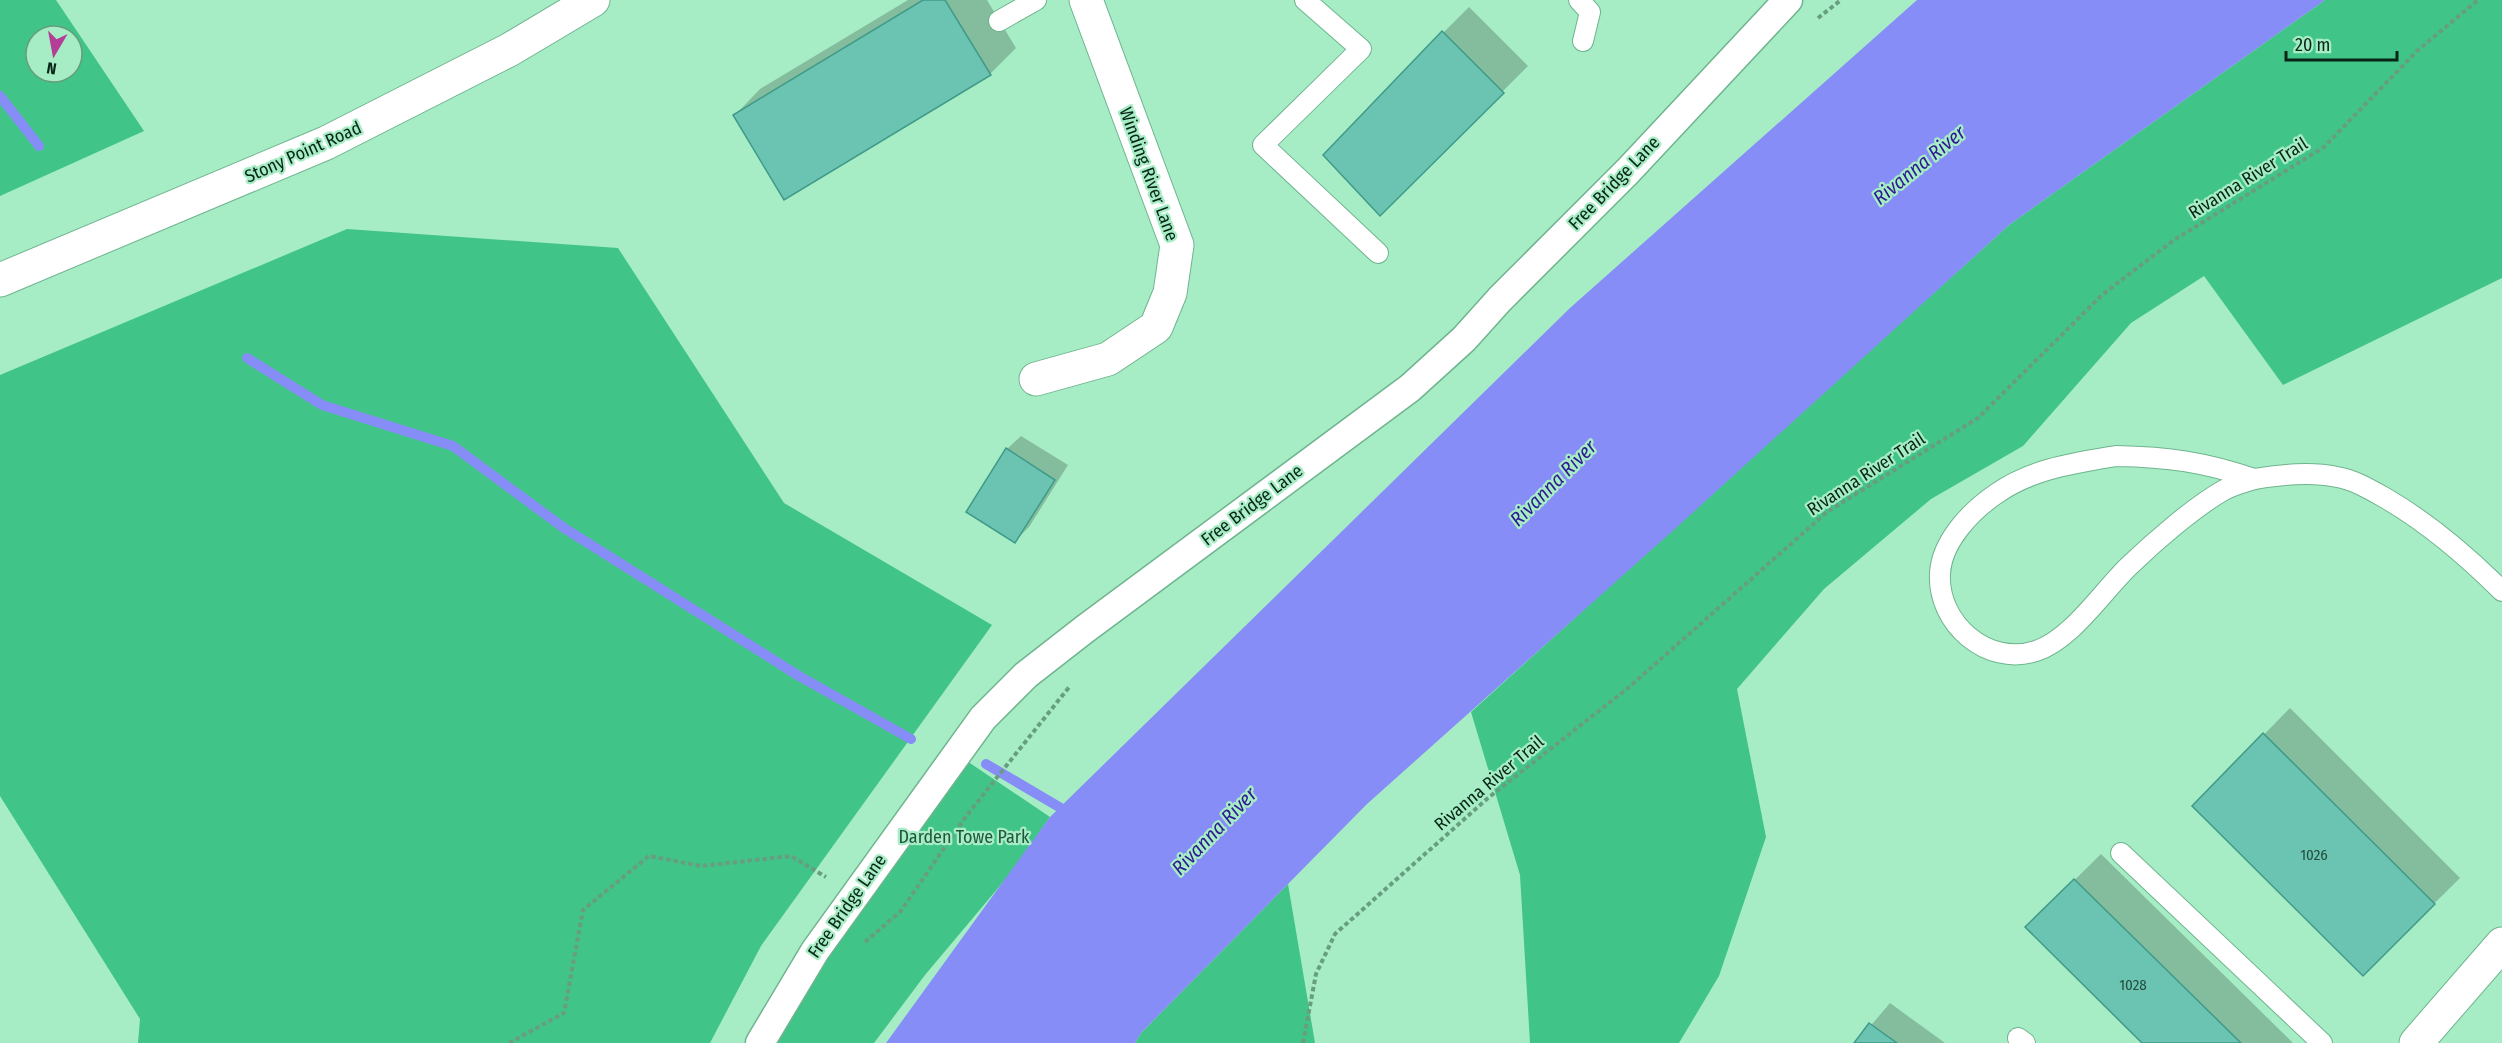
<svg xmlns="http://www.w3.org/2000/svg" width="2502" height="1043" font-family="'Fira Sans Condensed',sans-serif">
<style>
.green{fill:#41c487;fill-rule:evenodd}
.water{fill:#878df6}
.shadow{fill:#0003}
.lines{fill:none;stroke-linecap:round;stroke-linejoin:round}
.stream{stroke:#878df6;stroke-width:10}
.building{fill:#6bc3b1;stroke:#409a89;stroke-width:1.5}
.service-casing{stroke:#6fb48e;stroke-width:22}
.pedestrian-casing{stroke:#6fb48e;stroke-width:31}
.minor-casing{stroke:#6fb48e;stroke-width:35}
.tertiary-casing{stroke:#6fb48e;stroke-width:35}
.secondary-casing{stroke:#6fb48e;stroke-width:35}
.path{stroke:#679e80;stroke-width:4;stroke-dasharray:4.5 3;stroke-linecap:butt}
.service{stroke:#fff;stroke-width:20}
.pedestrian{stroke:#fff;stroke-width:28}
.minor{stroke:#fff;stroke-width:33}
.tertiary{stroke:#fff;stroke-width:33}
.secondary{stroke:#fff;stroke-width:33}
.labels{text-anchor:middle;stroke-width:4.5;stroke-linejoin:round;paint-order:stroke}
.number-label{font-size:15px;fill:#214d3e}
.street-label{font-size:18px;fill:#082617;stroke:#a6edc5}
.park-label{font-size:18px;fill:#21563c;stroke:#a6edc5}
.water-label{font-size:20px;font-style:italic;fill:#2f1993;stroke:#a6edc5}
</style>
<rect width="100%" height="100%" fill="#a6edc5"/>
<!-- green -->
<g class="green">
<path d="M0 0H56L144 131 0 196ZM36 36H72V72H36Z"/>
<path d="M2325 0H2502V278L2283 385 2204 276 2131 323 2023 446 1931 499 1824 589 1737 689 1766 837 1719 976 1679 1043H1530L1520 875 1471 712 2009 225Z"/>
<path d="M347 229 618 248 784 503 992 625 761 946 710 1043H138L140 1019 0 796V375Z"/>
<path d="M955 753 1050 817 1009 875 925 975 874 1043H762Z"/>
<path d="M1288 884 1315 1043H1135L1141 1033Z"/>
</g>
<!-- water -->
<path class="water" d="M1917 0H2325L2009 225 1677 527 1367 804 1141 1033 1135 1043H886L1050 817 1570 308Z"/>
<!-- shadow -->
<g class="shadow">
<path d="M908 0H987L1016 48 990 74 784 198 735 115 760 89Z"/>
<path d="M1469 7 1528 66 1380 214 1443 33Z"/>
<path d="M1021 436 1068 465 1029 527 1015 541 1007 449Z"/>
<path d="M2290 708 2460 878 2363 974 2194 806Z"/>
<path d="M2101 854 2293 1043H2145L2027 927Z"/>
<path d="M1890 1003 1945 1043H1856Z"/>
</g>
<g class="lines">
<!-- stream -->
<g class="stream">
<path d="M0 96 39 146"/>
<path d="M247 358 322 405 453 446 564 528 799 676 911 739"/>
<path d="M986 764 1071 814"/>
</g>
</g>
<!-- building -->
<g class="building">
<path d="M923 0H945L991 75 784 200 733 115Z"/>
<path d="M1442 31 1504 93 1380 216 1323 155Z"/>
<path d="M1006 448 1055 480 1015 543 966 512Z"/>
<path d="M2263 733 2435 904 2363 976 2192 806Z"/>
<path d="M2074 879 2241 1043H2142L2025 927Z"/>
<path d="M1869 1023 1897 1043H1854Z"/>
</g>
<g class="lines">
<defs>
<g id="service">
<path d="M1305 0 1361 49 1263 145 1378 253"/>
<path d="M1579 0 1590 12 1583 41"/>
<path d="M999 21 1036 0"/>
<path d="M2116 456C2168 457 2205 462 2254 479 2245 482 2233 485 2224 490 2194 507 2154 542 2129 566 2102 592 2071 640 2036 651 1987 667 1937 623 1940 573 1942 541 1971 511 1996 494 2031 469 2074 463 2116 456Z"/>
<path d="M2254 479C2282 475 2309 471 2337 477 2355 480 2371 490 2387 499 2431 525 2466 555 2502 591"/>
<path d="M2121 853 2322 1043"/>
<path d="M2018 1038 2025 1043"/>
</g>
<path id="pedestrian" d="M760 1043 815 951 983 718 1026 675 1085 629 1410 388 1464 339 1500 299 1628 171 1788 0"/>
<path id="minor" d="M1036 379 1108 359 1156 327 1170 293 1177 245 1086 0"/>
<path id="tertiary" d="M2416 1043 2502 944"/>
<path id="secondary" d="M0 280 326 143 509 50 593 0"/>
</defs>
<!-- service casing -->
<use href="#service" class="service-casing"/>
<!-- pedestrian casing -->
<use href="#pedestrian" class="pedestrian-casing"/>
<!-- minor casing -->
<use href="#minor" class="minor-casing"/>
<!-- tertiary casing -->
<use href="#tertiary" class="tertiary-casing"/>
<!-- secondary casing -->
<use href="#secondary" class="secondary-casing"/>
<!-- path -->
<g class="path">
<path d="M1818 18 1841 0"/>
<path d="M865 942 900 912 967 815 1070 686"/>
<path d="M509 1043 564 1013 583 910 649 856 701 866 791 856 826 877"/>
<path d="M1303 1043 1316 974 1335 934 1488 798 1628 688 1827 512 1978 418 2103 294 2174 240 2324 147 2417 51 2478 0"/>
</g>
<!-- service -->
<use href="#service" class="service"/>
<!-- pedestrian -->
<use href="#pedestrian" class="pedestrian"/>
<!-- minor -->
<use href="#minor" class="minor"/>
<!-- tertiary -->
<use href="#tertiary" class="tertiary"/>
<!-- secondary -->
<use href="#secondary" class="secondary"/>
</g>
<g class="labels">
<!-- number labels -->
<g class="number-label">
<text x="2314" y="860">1026</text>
<text x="2133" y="990">1028</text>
</g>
<!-- street labels -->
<g class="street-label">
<text transform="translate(303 152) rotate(-24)" y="6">Stony Point Road</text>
<text transform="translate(1149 174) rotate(70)" y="6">Winding River Lane</text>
<text transform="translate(2248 178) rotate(-32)" y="6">Rivanna River Trail</text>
<text transform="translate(1614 183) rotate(-46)" y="6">Free Bridge Lane</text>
<text transform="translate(1866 474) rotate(-33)" y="6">Rivanna River Trail</text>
<text transform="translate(1252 505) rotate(-37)" y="6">Free Bridge Lane</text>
<text transform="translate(1489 783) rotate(-40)" y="6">Rivanna River Trail</text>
<text transform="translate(847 906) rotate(-55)" y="6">Free Bridge Lane</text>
</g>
<!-- park labels -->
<g class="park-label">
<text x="964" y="843">Darden Towe Park</text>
</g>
<!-- water labels -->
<g class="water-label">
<text transform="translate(1919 165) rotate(-39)" y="7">Rivanna River</text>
<text transform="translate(1553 483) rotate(-45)" y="7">Rivanna River</text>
<text transform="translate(1214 831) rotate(-46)" y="7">Rivanna River</text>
</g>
</g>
<!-- north arrow -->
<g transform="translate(54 54) rotate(190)"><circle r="28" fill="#a6edc5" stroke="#679d7f" stroke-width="1.5"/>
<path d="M0-4.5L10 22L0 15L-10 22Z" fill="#b33e96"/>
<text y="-9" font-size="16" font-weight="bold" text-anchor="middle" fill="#082617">N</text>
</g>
<!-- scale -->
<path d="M2286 51v9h111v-9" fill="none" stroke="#082617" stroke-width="3"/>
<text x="2295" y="51" font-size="18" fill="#082617" stroke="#a6edc5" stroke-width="4.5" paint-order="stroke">20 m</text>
</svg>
